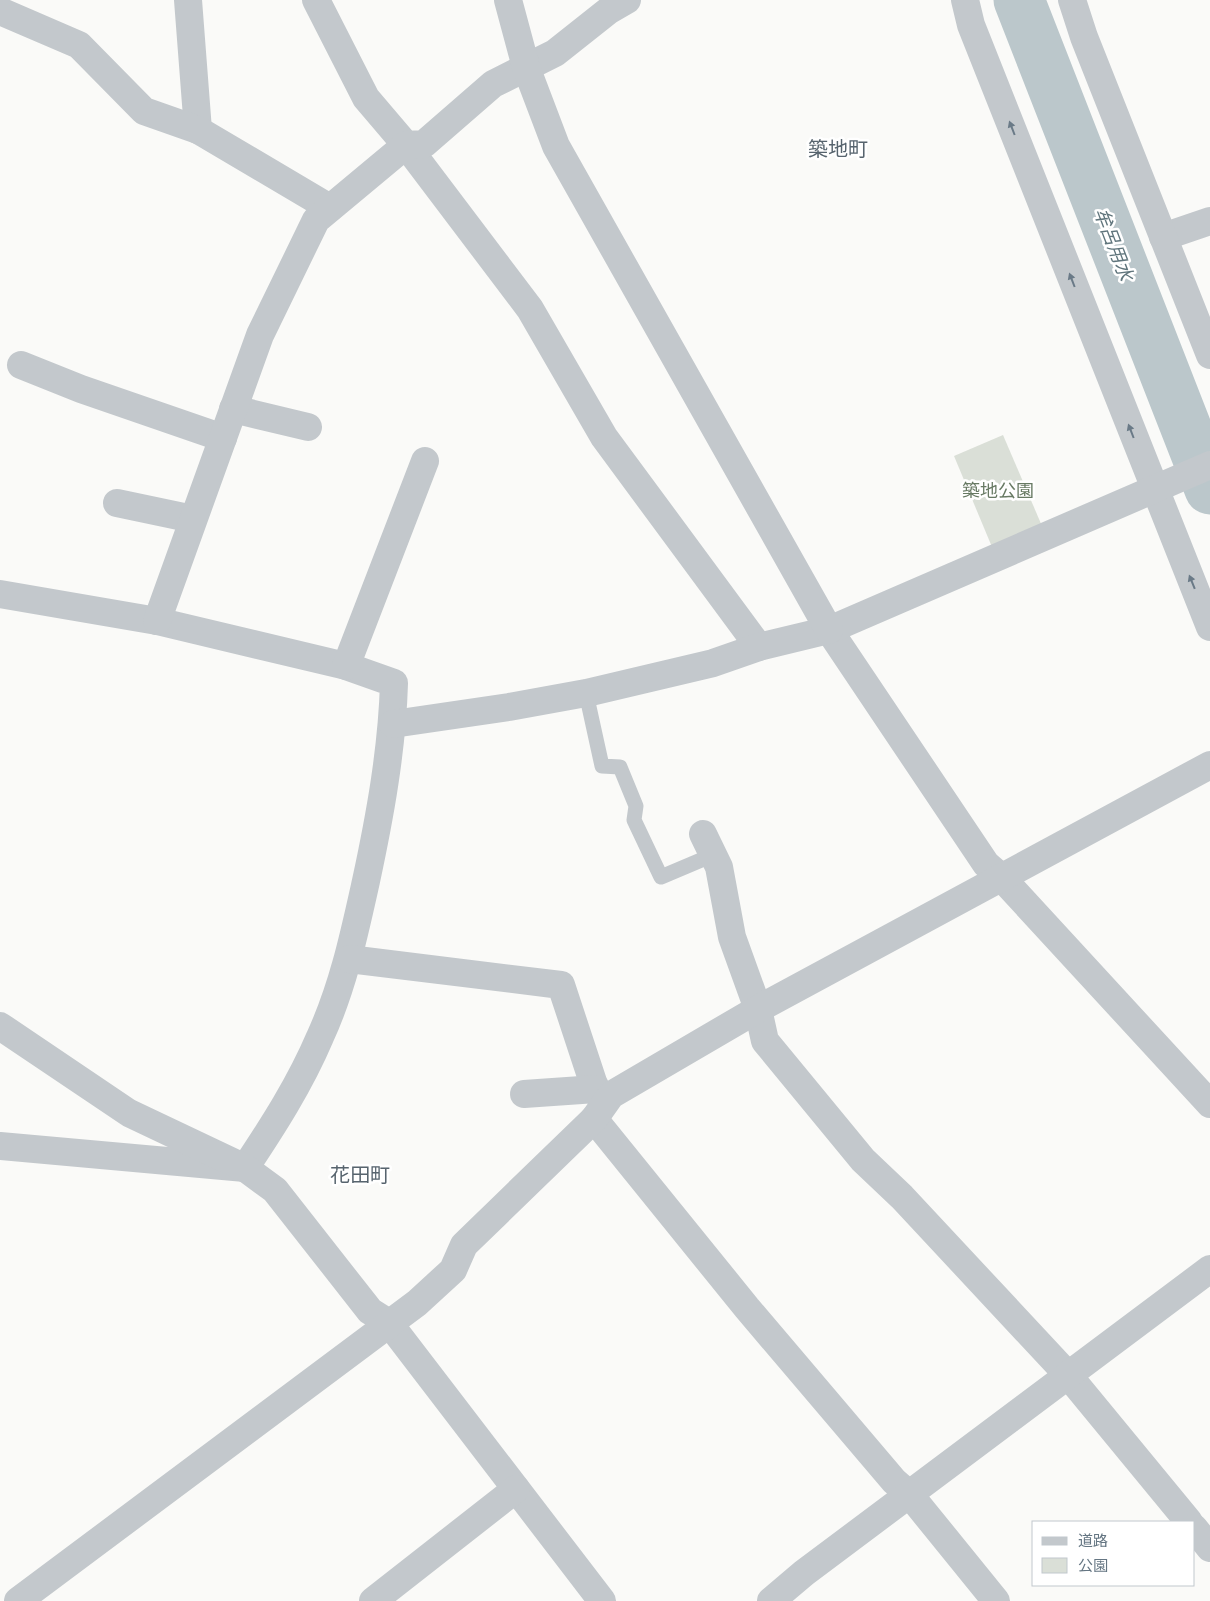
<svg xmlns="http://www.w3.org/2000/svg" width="1210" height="1601" font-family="'IBM Plex Sans','Noto Sans JP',sans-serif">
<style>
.green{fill:#dadfd7}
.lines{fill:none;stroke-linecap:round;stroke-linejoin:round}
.river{stroke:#bbc7cb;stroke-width:51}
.service{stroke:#c3c8cc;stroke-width:15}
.minor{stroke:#c3c8cc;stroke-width:28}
.tertiary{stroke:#c3c8cc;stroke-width:28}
.oneway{fill:#6a7a87}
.labels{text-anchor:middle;stroke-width:5;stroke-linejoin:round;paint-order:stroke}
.park-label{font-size:18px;fill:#687a64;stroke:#fff}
.water-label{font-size:19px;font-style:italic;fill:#60757c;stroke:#fff}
.quarter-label{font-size:20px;fill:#57646e;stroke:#fff}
</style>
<rect width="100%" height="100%" fill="#fafaf8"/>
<!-- green -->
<path class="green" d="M1003 435 1042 526 992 547 954 456Z"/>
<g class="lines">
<!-- river -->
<path class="river" d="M1019 0 1210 489"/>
<!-- service -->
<path class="service" d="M586 693 602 766 620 767 636 806 634 820 661 877 713 855"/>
<!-- minor -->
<g class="minor">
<path d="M188 0 198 130"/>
<path d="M316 0 366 98 406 145 530 309 604 437 759 647"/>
<path d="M965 0 971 25 1210 627"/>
<path d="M0 11 79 45 144 111 198 130 330 208"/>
<path d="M1163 237 1210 221"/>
<path d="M21 365 81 389 223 438"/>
<path d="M233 409 308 427"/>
<path d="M117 503 193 519"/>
<path d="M0 594 157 621 346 666 394 683C392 750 380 816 366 881 354 935 343 987 320 1037 300 1084 273 1126 245 1168L0 1146"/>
<path d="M157 621 260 335 316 220 406 145 424 144 493 84 555 53 608 11 627 0"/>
<path d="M829 630 986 864 1002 878 1210 1104"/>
<path d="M346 666 425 461"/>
<path d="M393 724 509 707 586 693 713 663 759 647 829 630 1210 465"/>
<path d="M703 834 719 867 732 937 758 1009 765 1041 863 1160 902 1197 1068 1375 1189 1522"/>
<path d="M349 959 561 985 593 1082 603 1103"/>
<path d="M0 1026 129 1113 245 1168 275 1190 370 1311 389 1323 602 1601"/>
<path d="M524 1094 596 1089"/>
<path d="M594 1119 747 1308 894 1481 910 1495 996 1601"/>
<path d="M1194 1528 1210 1548"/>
<path d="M18 1601 417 1303 453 1270 464 1245 594 1119 611 1095 758 1009 1210 765"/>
<path d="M373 1601 516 1489"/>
<path d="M771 1601 804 1573 1210 1269"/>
</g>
<!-- tertiary -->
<g class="tertiary">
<path d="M508 0 526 67 556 146 829 630"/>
<path d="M1072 0 1084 37 1210 355"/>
</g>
</g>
<!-- one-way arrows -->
<defs><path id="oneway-solid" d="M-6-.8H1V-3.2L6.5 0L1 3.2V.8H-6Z" transform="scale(1.25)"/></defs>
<g class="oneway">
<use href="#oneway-solid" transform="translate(1012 128) rotate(-111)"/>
<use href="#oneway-solid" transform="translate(1072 280) rotate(-111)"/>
<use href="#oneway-solid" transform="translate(1131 431) rotate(-111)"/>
<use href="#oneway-solid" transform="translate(1192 582) rotate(-112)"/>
</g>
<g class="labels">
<!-- park labels -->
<g class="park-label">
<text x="998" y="497">築地公園</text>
</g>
<!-- water labels -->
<g class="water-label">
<text transform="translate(1114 244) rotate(69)" y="7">牟呂用水</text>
</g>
<!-- quarter labels -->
<g class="quarter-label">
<text x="838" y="156">築地町</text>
<text x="360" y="1182">花田町</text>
</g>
</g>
<!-- legend -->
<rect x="1032" y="1521" width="162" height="65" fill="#ffffff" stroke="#c1c8cd"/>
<rect x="1042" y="1537" width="25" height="8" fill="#c3c8cc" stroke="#c1c8cd"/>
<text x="1078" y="1546" font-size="15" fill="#657683">道路</text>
<rect x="1042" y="1558" width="25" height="15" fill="#dadfd7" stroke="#c1c8cd"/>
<text x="1078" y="1571" font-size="15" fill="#657683">公園</text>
</svg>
